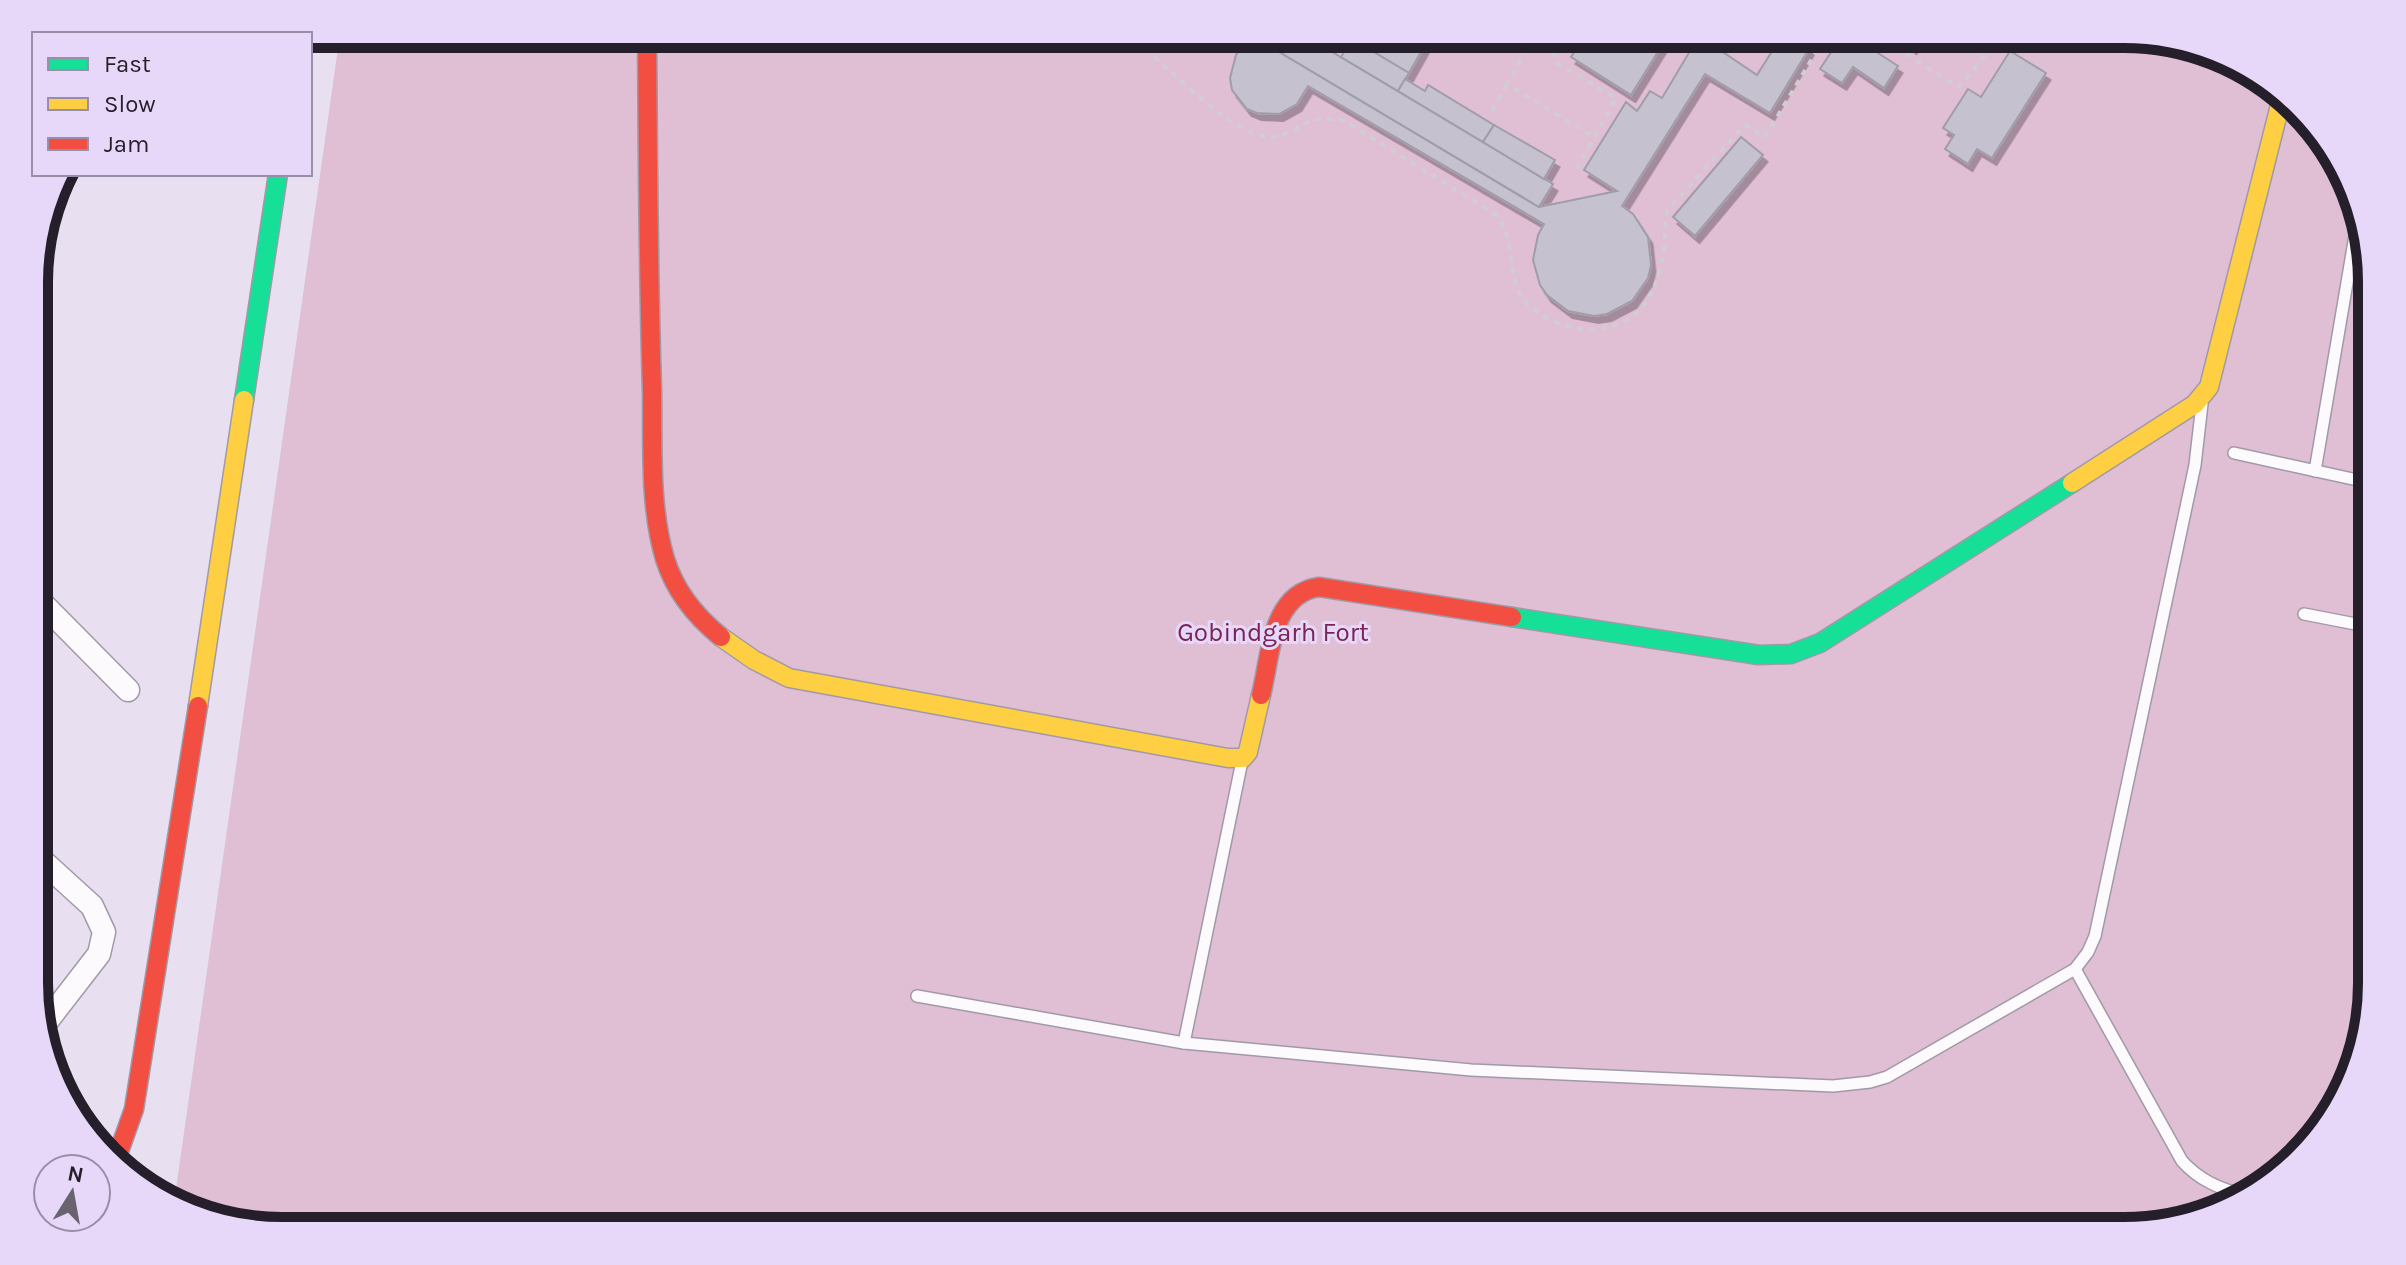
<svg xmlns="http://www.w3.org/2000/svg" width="2406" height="1265" font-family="Karla,sans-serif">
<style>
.green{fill:#e0bed4}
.building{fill:#c5c1cf;stroke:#a09daa;stroke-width:2;filter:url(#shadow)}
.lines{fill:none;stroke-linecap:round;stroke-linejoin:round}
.lane-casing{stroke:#a09aa7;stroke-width:14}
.street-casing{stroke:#a09aa7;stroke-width:25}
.fast-casing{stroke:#a09aa7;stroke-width:21}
.slow-casing{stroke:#a09aa7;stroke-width:21}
.jam-casing{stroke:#a09aa7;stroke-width:21}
.path{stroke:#d1ced3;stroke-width:4;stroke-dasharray:6 6;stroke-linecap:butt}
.lane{stroke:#fcfafd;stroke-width:11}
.street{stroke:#fcfafd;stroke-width:22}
.fast{stroke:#16e098;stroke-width:18}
.slow{stroke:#ffcf43;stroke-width:18}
.jam{stroke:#f24e42;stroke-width:18}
.labels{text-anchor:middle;stroke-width:6;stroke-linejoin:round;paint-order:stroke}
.park-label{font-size:26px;fill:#7a2456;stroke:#e7d8f9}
.rim{fill:none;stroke:#251f2b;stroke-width:10}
</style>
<defs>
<filter id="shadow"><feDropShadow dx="4.5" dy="7" stdDeviation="0" flood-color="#0004"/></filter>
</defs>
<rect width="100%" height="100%" fill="#e8e0f1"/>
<!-- green -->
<path class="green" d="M340 34H2124L2234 60 2330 144 2370 250 2372 984 2346 1093 2261 1189 2140 1230 282 1231 177 1207 175 1196Z"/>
<!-- building -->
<g class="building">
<path d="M1223 34H1249L1539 207 1617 191 1584 170 1626 102 1637 111 1650 91 1662 98 1699 36 1757 75 1783 34H1818L1770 113 1705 74 1622 206 1633 214 1648 237 1651 265 1648 278 1632 301 1607 314 1594 316 1568 311 1547 295 1540 285 1533 260 1538 235 1544 224 1308 86 1297 104 1279 114 1257 113 1247 109 1232 90 1230 78 1236 55 1244 45Z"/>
<path d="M1249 34H1282L1293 41 1297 34H1302L1553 184 1539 207Z"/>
<path d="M1375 34H1421L1429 38 1409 73 1367 48Z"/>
<path d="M1586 34H1669L1631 95 1571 57Z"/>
<path d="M1843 34H1867L1861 42 1898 66 1884 88 1853 67 1842 83 1820 69Z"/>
<path d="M1893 34H1920L1912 47Z"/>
<path d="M1352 39 1409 73 1398 91 1341 57Z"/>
<path d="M2010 51 2046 73 1992 158 1977 149 1968 164 1945 149 1954 135 1943 128 1968 89 1981 97Z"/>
<path d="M1405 79 1425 91 1428 85 1494 125 1483 142 1398 91Z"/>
<path d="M1494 125 1555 160 1544 179 1483 142Z"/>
<path d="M1741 137 1763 155 1695 236 1673 217Z"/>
</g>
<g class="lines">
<defs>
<g id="lane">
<path d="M2234 453 2371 483"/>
<path d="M2315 471 2358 218"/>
<path d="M2304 614 2371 627"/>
<path d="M2075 969 2182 1161C2199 1180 2220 1189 2244 1195"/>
<path d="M917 996 1184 1043 1471 1070 1833 1086 1870 1082 1887 1077 2075 969 2088 952 2095 936 2195 465 2202 404"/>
<path d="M1184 1043 1242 761"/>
</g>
<g id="street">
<path d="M35 596 128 690"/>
<path d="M36 855 92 906 104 932 99 954 41 1029"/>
</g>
<g id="fast">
<path d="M244 400 278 174"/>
<path d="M1512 617 1759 655 1791 654 1820 643 2072 483"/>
</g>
<g id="slow">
<path d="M2072 483 2195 404 2209 387 2281 101"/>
<path d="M721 637 754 660 789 678 1228 758H1243L1248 752 1261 695"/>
<path d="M198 706 244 400"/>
</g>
<g id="jam">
<path d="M647 34C648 152 648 270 652 389 653 445 649 505 665 559 675 591 695 616 721 637"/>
<path d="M1261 695C1271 655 1271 594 1319 587L1512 617"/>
<path d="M117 1157 134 1109 198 706"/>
</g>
</defs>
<!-- lane casing -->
<use href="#lane" class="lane-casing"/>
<!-- street casing -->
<use href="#street" class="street-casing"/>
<!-- fast casing -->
<use href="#fast" class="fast-casing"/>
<!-- slow casing -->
<use href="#slow" class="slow-casing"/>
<!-- jam casing -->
<use href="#jam" class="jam-casing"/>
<!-- path -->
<g class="path">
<path d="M1126 34C1163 58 1228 137 1272 137 1286 137 1299 125 1312 120 1321 117 1334 120 1343 120L1495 214C1517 237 1505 276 1524 300 1537 316 1564 328 1584 329 1637 332 1658 296 1664 248 1666 238 1663 222 1667 212 1670 205 1679 198 1683 193 1704 170 1724 147 1745 125L1765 137 1827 34"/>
<path d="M1525 34 1553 51 1563 34"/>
<path d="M1876 34 1946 80 1960 86 2002 34"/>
<path d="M1533 39 1507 84 1594 137"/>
<path d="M1553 51 1557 63 1616 98 1577 168"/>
<path d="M1492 111 1507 84"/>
</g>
<!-- lane -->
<use href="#lane" class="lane"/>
<!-- street -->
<use href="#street" class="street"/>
<!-- fast -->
<use href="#fast" class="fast"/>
<!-- slow -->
<use href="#slow" class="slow"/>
<!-- jam -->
<use href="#jam" class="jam"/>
</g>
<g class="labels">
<!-- park labels -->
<g class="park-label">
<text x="1273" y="641">Gobindgarh Fort</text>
</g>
</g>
<!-- crop -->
<path d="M0 0H2406V1265H0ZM282 48H2124A234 234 0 0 1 2358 282V983A234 234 0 0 1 2124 1217H282A234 234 0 0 1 48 983V282A234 234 0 0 1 282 48Z" fill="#e7d8f9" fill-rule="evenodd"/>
<path class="rim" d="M282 48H2124A234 234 0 0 1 2358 282V983A234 234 0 0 1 2124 1217H282A234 234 0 0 1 48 983V282A234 234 0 0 1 282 48Z"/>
<!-- legend -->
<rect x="32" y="32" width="280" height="144" fill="#e7d8f9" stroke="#998ea7" stroke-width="2"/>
<rect x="48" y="58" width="40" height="12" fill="#16e098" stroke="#998ea7" stroke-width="2"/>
<text x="104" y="72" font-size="24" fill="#251f2b">Fast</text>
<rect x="48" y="98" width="40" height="12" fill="#ffcf43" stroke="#998ea7" stroke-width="2"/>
<text x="104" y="112" font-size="24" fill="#251f2b">Slow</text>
<rect x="48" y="138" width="40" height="12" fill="#f24e42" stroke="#998ea7" stroke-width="2"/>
<text x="104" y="152" font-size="24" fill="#251f2b">Jam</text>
<!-- north arrow -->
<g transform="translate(72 1193) rotate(11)"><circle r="38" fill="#e7d8f9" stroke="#998ea7" stroke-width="2"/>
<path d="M0-6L14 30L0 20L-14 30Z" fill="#696370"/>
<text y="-12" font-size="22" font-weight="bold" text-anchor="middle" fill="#251f2b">N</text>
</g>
</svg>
